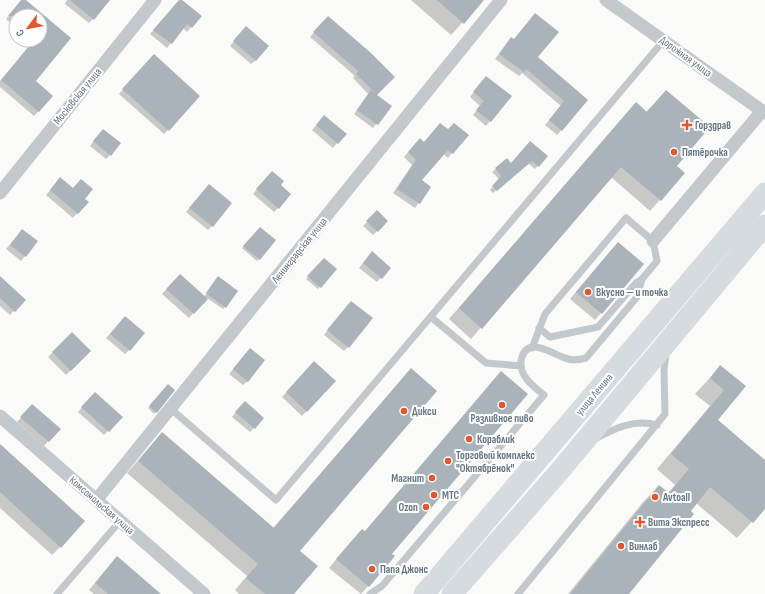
<svg xmlns="http://www.w3.org/2000/svg" width="765" height="594" font-family="'Sofia Sans Condensed',sans-serif">
<style>
.shadow{fill:#0003}
.building{fill:#aab3b9}
.lines{fill:none;stroke-linecap:round;stroke-linejoin:round}
.lane{stroke:#c3c8cc;stroke-width:7}
.street{stroke:#c3c8cc;stroke-width:13}
.primary{stroke:#d6dbdf;stroke-width:21}
.poi-dot{fill:#e4572e;stroke:#fff;stroke-width:1.5}
.labels{text-anchor:middle;stroke-width:4;stroke-linejoin:round;paint-order:stroke}
.street-label{font-size:11px;fill:#657683;stroke:#fff}
.poi-label{font-size:11px;font-weight:bold;fill:#657683;stroke:#fff;text-anchor:start}
</style>
<rect width="100%" height="100%" fill="#fafaf8"/>
<!-- shadow -->
<g class="shadow">
<path d="M22 0 70 39 34 81 52 96 34 116 0 87V81L33 42 30 40H40V16H16V28L6 19Z"/>
<path d="M67 0H100L93 19 89 23 65 4Z"/>
<path d="M180 0 200 16 187 32 183 28 167 48 150 34Z"/>
<path d="M411 0H483L451 35Z"/>
<path d="M324 21 393 77 375 95 390 106 373 128 354 114 368 94 353 78 355 76 310 37Z"/>
<path d="M242 32 256 60 251 64 230 46Z"/>
<path d="M511 38 537 57 587 100 557 135 545 125 561 106 522 73 519 76 495 59Z"/>
<path d="M150 60 168 130 164 134 119 94Z"/>
<path d="M482 81 490 121 486 126 473 115 480 106 470 97Z"/>
<path d="M666 91 676 166 684 173 650 211 611 177 471 339 449 319 626 114 636 104 646 112Z"/>
<path d="M320 121 337 143 333 148 312 130Z"/>
<path d="M436 128 452 153 448 158 444 154 420 181 430 187 415 208 393 193 412 165 404 157 416 143H424Z"/>
<path d="M99 134 110 155 106 159 90 146Z"/>
<path d="M547 156 535 169 528 163 493 193 490 190 499 179 492 172 506 160 511 165Z"/>
<path d="M268 176 279 185 278 208 274 212 253 194Z"/>
<path d="M56 183 87 202 73 218 46 195Z"/>
<path d="M209 185 212 226 208 230 186 212Z"/>
<path d="M377 212 387 221 373 235 363 226Z"/>
<path d="M260 228 274 241 257 261 242 248Z"/>
<path d="M22 230 25 256 21 261 6 249Z"/>
<path d="M612 249 643 264 595 320 570 299Z"/>
<path d="M368 257 390 268 377 282 359 268Z"/>
<path d="M324 259 336 269 318 289 306 279Z"/>
<path d="M0 277 24 300 10 315 0 306Z"/>
<path d="M176 279 204 297 216 279 225 307 223 309 207 298 189 318 162 294Z"/>
<path d="M347 306 348 347 344 351 324 335Z"/>
<path d="M125 317 129 350 125 354 106 338Z"/>
<path d="M72 333 90 351 66 375 48 357Z"/>
<path d="M246 353 248 381 243 385 229 374Z"/>
<path d="M310 367 334 381 302 416 282 397Z"/>
<path d="M720 367 744 387 717 420 765 461V507L737 538 696 503 627 594H568L644 501 659 486 668 493 675 485 657 469 710 406 695 394Z"/>
<path d="M411 370 298 551 293 594H239L235 590 247 576 127 473 162 433 273 528Z"/>
<path d="M168 385 156 412 154 414 148 408Z"/>
<path d="M91 397 108 431 104 435 78 412Z"/>
<path d="M240 407 254 428 250 432 232 417Z"/>
<path d="M28 410 59 429 44 446 17 422Z"/>
<path d="M0 446 60 547 52 555 0 508Z"/>
<path d="M354 538 368 586 361 594 329 568Z"/>
<path d="M111 564 159 594H94L89 590Z"/>
</g>
<!-- building -->
<g class="building">
<path d="M21 0H26L71 38 36 81 53 96 39 112 1 80 34 40H40V16H8Z"/>
<path d="M70 0H110L94 20Z"/>
<path d="M179 0H182L202 16 192 28 187 24 172 44 153 30Z"/>
<path d="M437 0H484L464 24Z"/>
<path d="M535 13 559 32 538 57 588 100 562 131 549 120 564 101 526 69 524 72 499 54 511 37 514 39Z"/>
<path d="M328 16 371 53 395 77 377 95 392 106 378 125 357 110 371 90 376 94 356 74 358 71 313 32Z"/>
<path d="M246 26 269 46 256 61 233 41Z"/>
<path d="M154 54 200 96 169 131 122 89Z"/>
<path d="M486 76 512 96 491 122 476 110 484 101 473 92Z"/>
<path d="M666 90 710 127 677 166 685 173 661 201 621 167 482 329 459 308 636 102 647 112Z"/>
<path d="M324 115 347 134 338 144 316 125Z"/>
<path d="M440 123 448 129 454 123 469 135 453 154 448 150 422 180 431 187 420 204 397 189 416 160 408 152 420 138 424 142Z"/>
<path d="M103 129 121 143 111 156 93 141Z"/>
<path d="M530 141 548 156 539 167 532 161 497 191 492 186 501 176 495 168 507 158 511 163Z"/>
<path d="M272 171 284 181 281 185 291 194 279 209 256 189Z"/>
<path d="M60 177 73 188 81 179 93 189 85 199 89 202 78 214 50 190Z"/>
<path d="M209 184 232 203 213 227 189 208Z"/>
<path d="M377 210 388 221 378 232 366 221Z"/>
<path d="M260 227 276 240 260 260 243 246Z"/>
<path d="M22 229 38 241 26 257 10 245Z"/>
<path d="M618 242 644 264 602 314 576 292Z"/>
<path d="M372 251 391 268 382 279 363 263Z"/>
<path d="M324 258 337 269 321 288 307 276Z"/>
<path d="M180 274 208 299 194 314 166 289Z"/>
<path d="M0 276 26 300 15 312 0 298Z"/>
<path d="M218 276 238 291 226 308 206 293Z"/>
<path d="M351 301 373 318 349 348 327 330Z"/>
<path d="M125 316 145 333 130 351 110 334Z"/>
<path d="M72 332 91 351 71 371 52 352Z"/>
<path d="M250 348 265 360 248 382 233 369Z"/>
<path d="M314 361 336 381 307 412 286 392Z"/>
<path d="M720 365 746 386 718 420 765 460V509L753 523 710 487 691 511 694 514 629 594H570L659 485 669 493 689 469 671 454 724 390 710 378Z"/>
<path d="M411 368 437 391 300 551 318 566 294 594H265L246 578 258 564 138 461 162 432 274 528Z"/>
<path d="M501 371 528 394 392 554 395 556 369 587 336 559 362 529 365 531Z"/>
<path d="M168 384 175 390 157 413 149 406Z"/>
<path d="M95 392 123 417 109 432 81 407Z"/>
<path d="M245 401 264 418 255 429 235 412Z"/>
<path d="M32 404 61 429 49 442 20 417Z"/>
<path d="M0 444 85 521 61 548 0 492Z"/>
<path d="M117 556 161 594H108L95 583Z"/>
</g>
<g class="lines">
<!-- lane -->
<g class="lane">
<path d="M431 317 486 363 521 366"/>
<path d="M532 348 545 314 626 218 653 241 657 261 642 279 636 283 598 327 550 337 539 328"/>
<path d="M171 409 276 500 664 40"/>
<path d="M595 439C615 428 634 419 657 425"/>
<path d="M57 594 121 520"/>
<path d="M370 594 382 586 544 395C534 387 519 376 521 361 526 334 552 354 565 358 572 361 578 360 586 358L637 297 642 279"/>
<path d="M518 594 665 414 664 370 666 353"/>
</g>
<!-- street -->
<g class="street">
<path d="M606 0 765 113"/>
<path d="M0 193 155 0"/>
<path d="M653 241 762 111"/>
<path d="M0 416 204 594"/>
<path d="M97 499 501 0"/>
</g>
<!-- primary -->
<g class="primary">
<path d="M424 594 765 193"/>
<path d="M452 594 558 473 765 225"/>
</g>
</g>
<!-- markers -->
<g class="poi-dot">
<path d="M685 119h4v4h4v4h-4v4h-4v-4h-4v-4h4z"/>
<circle cx="674" cy="152" r="4"/>
<circle cx="588" cy="292" r="4"/>
<circle cx="502" cy="405" r="4"/>
<circle cx="404" cy="411" r="4"/>
<circle cx="469" cy="439" r="4"/>
<circle cx="448" cy="461" r="4"/>
<circle cx="432" cy="478" r="4"/>
<circle cx="434" cy="495" r="4"/>
<circle cx="655" cy="497" r="4"/>
<circle cx="426" cy="507" r="4"/>
<path d="M638 516h4v4h4v4h-4v4h-4v-4h-4v-4h4z"/>
<circle cx="621" cy="546" r="4"/>
<circle cx="372" cy="569" r="4"/>
</g>
<g class="labels">
<!-- street labels -->
<g class="street-label">
<text transform="translate(686 56) rotate(36)" y="4">Дорожная улица</text>
<text transform="translate(77 96) rotate(-51)" y="4">Московская улица</text>
<text transform="translate(299 250) rotate(-51)" y="4">Ленинградская улица</text>
<text transform="translate(594 394) rotate(-50)" y="4">улица Ленина</text>
<text transform="translate(102 505) rotate(41)" y="4">Комсомольская улица</text>
</g>
<!-- poi labels -->
<g class="poi-label">
<text x="695" y="129">Горздрав</text>
<text x="682" y="156">Пятёрочка</text>
<text x="596" y="296">Вкусно — и точка</text>
<text x="412" y="415">Дикси</text>
<text x="502" y="422" text-anchor="middle">Разливное пиво</text>
<text x="477" y="443">Кораблик</text>
<text x="456" y="459">Торговый комплекс<tspan x="456" dy="13">"Октябрёнок"</tspan></text>
<text x="424" y="482" text-anchor="end">Магнит</text>
<text x="442" y="499">МТС</text>
<text x="663" y="501">Avtoall</text>
<text x="418" y="511" text-anchor="end">Ozon</text>
<text x="648" y="526">Вита Экспресс</text>
<text x="629" y="550">Винлаб</text>
<text x="380" y="573">Папа Джонс</text>
</g>
</g>
<!-- north arrow -->
<g transform="translate(28 28) rotate(238)"><circle r="19" fill="#ffffff" stroke="#c1c8cd"/>
<path d="M0-3L7 15L0 10L-7 15Z" fill="#e4572e"/>
<text y="-6" font-size="11" font-weight="bold" text-anchor="middle" fill="#657683">С</text>
</g>
</svg>
